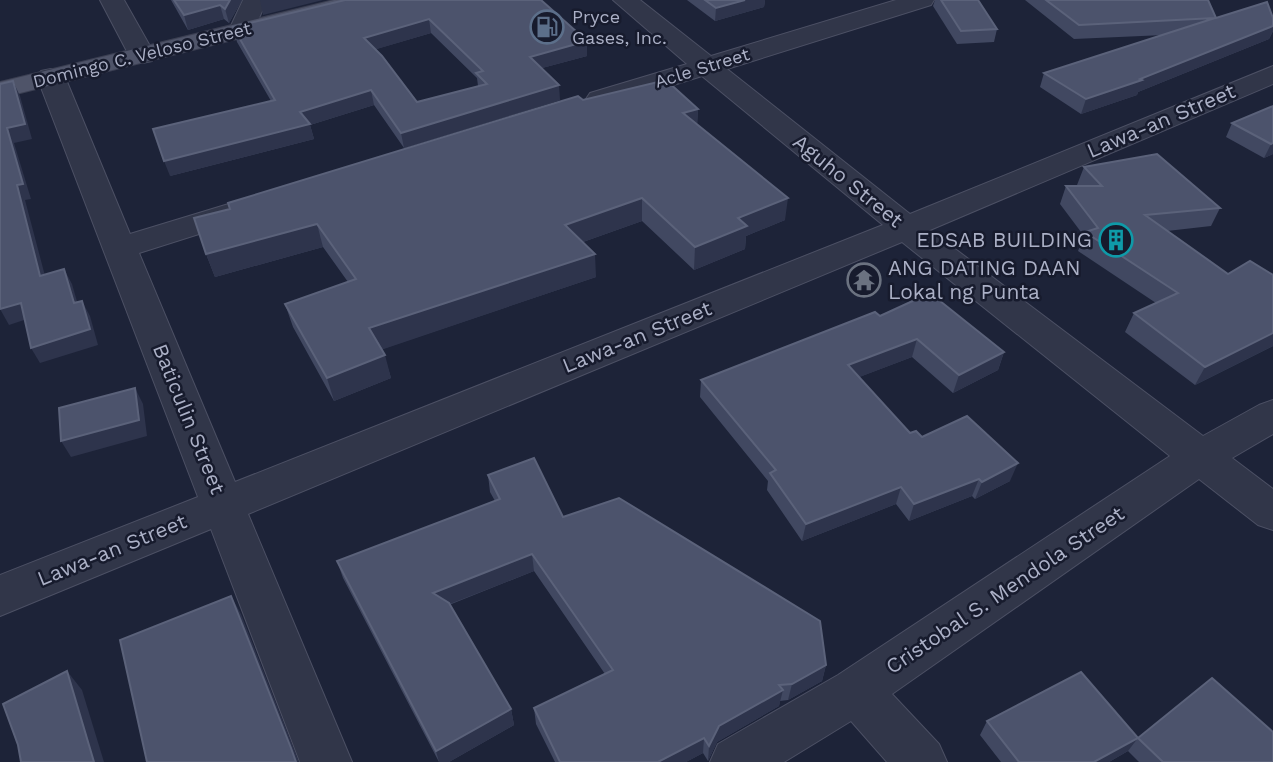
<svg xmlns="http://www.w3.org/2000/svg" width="1273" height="762" font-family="'Work Sans',sans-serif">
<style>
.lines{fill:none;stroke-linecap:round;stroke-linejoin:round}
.minor-casing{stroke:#4c5064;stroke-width:2}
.major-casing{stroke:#3b3f52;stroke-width:2}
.minor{fill:#313649;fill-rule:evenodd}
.major{fill:#4f5469;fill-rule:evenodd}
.wall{fill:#414861;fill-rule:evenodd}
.shaded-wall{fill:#2e344c}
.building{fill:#4c536c;stroke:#5b627a;stroke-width:2;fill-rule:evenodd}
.labels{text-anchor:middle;stroke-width:5;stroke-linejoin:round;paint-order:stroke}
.far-poi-label{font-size:18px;fill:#abb0c6;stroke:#171b2d;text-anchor:start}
.far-street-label{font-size:18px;fill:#abb0c6;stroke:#171b2d}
.street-label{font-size:21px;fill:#abb0c6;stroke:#171b2d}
.poi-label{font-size:21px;fill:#abb0c6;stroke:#171b2d;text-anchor:end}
</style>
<rect width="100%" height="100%" fill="#1d2338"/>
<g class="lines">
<defs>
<g id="minor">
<path d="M100 0H124L155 55 152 61 142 63 132 61Z"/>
<path d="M243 0H267L251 36 242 38 233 36 229 30Z"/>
<path d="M613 0H640L711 56 896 0H934L931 5 727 69 910 214 1273 66V84L930 230 1203 436 1259 405 1273 400V434L1232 458 1273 489V530L1258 525 1199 479 892 694 939 744 947 762H887L851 721 784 762H710L718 744 838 675 1170 456 902 242 248 514 352 762H300L211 529 0 616V575L198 497 37 77 41 71 51 69 61 71 65 77 130 234 245 199 256 202 261 209 256 216 139 253 235 482 883 225 702 76 610 105 600 108 590 105 586 99 590 93 687 64Z"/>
</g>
<path id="major" d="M334 0H377L374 5 0 98V82Z"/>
</defs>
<!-- minor casing -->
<use href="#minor" class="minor-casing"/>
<!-- major casing -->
<use href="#major" class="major-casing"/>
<!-- minor -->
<use href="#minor" class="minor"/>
<!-- major -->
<use href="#major" class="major"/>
</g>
<!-- wall -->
<g class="wall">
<path d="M171 0H242L229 23 224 19 188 30Z"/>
<path d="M345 0 587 41V56L542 68 560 100 404 148 374 105 310 125 314 139 170 176 271 101 237 42 233 27ZM431 33 477 78 478 86 417 102 376 49Z"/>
<path d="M687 0H765L764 7 715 21Z"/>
<path d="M935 0H978L997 29 994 42 957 44 933 6Z"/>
<path d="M1025 0H1208L1216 18H1273V31L1269 39 1138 92 1137 95 1081 114 1040 87 1044 73 1164 35 1074 39Z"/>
<path d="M583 100 698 109 697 124 785 220 746 236 745 249 694 270 642 221 583 242 596 277 382 349 391 378 334 401 293 327 285 304 348 282 323 247 215 277 206 254 230 209Z"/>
<path d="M1273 106V154L1264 158 1226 137 1232 123Z"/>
<path d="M1084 167 1220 208 1211 226 1167 231 1228 274 1273 275V346L1195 385 1125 332 1134 313 1156 303 1078 251 1084 236 1060 204 1066 186H1078L1077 185Z"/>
<path d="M880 316 1004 352 998 370 953 393 912 357 859 377 910 433 922 437 1010 481 975 499 972 496 909 521 896 504 802 541 767 490 768 481 700 397 701 380Z"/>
<path d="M488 475 826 665 822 681 788 700 780 701 779 706 717 742 708 761 703 753 686 762H555L536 724 534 708 605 674 534 571 449 605 511 709 514 725 449 762H439L343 578 337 561 495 501 490 492Z"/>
<path d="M987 721 1138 738 1273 762H1139L1128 751 1109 762H1001L980 735Z"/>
</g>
<!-- shaded-wall -->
<g class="shaded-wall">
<path d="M230 0H242L229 23 225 9Z"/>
<path d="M260 0H323L263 15Z"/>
<path d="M745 0H765L764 7 715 21 716 8Z"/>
<path d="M220 5 224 19 188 30 184 15Z"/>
<path d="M429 19 431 33 367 52 364 38Z"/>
<path d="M1273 26V31L1269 39 1138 92 1137 95 1081 114 1086 99 1140 79Z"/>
<path d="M587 41V56L531 71 530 57Z"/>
<path d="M13 81 20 96 32 139 14 143 31 199 25 200 49 291 40 276 17 185 7 128Z"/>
<path d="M559 85 560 100 404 148 401 133Z"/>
<path d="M371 90 374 105 310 125 314 139 170 176 164 161 300 112Z"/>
<path d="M698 109 697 131 683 113Z"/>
<path d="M1273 143V154L1264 158 1271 144Z"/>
<path d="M642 198V221L566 248 565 225Z"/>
<path d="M788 198 785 220 746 236 745 249 694 270 695 247 738 218Z"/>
<path d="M317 224 323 247 215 277 206 254Z"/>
<path d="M595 254 596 277 375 352 369 328Z"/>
<path d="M64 269 72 284 82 319 74 303Z"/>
<path d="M82 301 90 316 98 345 40 363 31 348Z"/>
<path d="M21 303 30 318 9 325 0 309Z"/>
<path d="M1273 333V346L1195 385 1205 367Z"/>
<path d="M917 339 912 357 844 383 848 365Z"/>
<path d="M1004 352 998 370 953 393 959 375Z"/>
<path d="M385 355 391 378 334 401 327 378Z"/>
<path d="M135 388 143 404 147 436 71 457 61 441Z"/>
<path d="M1018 463 1010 481 975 499 982 482Z"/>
<path d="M979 479 972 496 909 521 914 504Z"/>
<path d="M901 487 896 504 802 541 806 524Z"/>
<path d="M532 554 534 571 437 609 433 593Z"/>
<path d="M231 596 241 614 299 762H296Z"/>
<path d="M826 665 822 681 788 700 792 684Z"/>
<path d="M67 671 82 690 104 762H94Z"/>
<path d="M783 690 779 706 717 742 708 761 709 746 719 726Z"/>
<path d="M511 709 514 725 449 762H439L436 751Z"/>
<path d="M704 738 703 753 686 762H658Z"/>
<path d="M1138 738 1128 751 1109 762H1094Z"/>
</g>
<!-- building -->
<g class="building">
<path d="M174 0H230L225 9 220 5 184 15Z"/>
<path d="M345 0H541L587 41 530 57 559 85 401 133 371 90 300 112 310 124 164 161 153 129 275 100 233 27ZM429 19 483 71 476 73 487 84 417 102 382 56 364 38Z"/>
<path d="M705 0H745L716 8Z"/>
<path d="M941 0H978L997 29 961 31Z"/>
<path d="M1046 0H1208L1216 18 1267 2 1273 18V26L1140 79 1142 80 1086 99 1044 73 1215 18 1079 25Z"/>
<path d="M666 80 698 109 683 113 788 198 738 218 747 226 695 247 642 198 565 225 595 254 369 328 385 355 327 378 285 304 356 279 317 224 206 254 194 218 230 209 228 203 578 96 583 100Z"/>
<path d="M13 81 25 124 7 128 23 184 17 185 40 276 64 269 74 303 82 301 90 329 31 348 21 303 0 309V84Z"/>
<path d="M1273 106V143L1271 144 1232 123Z"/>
<path d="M1157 154 1220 208 1145 215 1228 274 1250 261 1273 275V333L1205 367 1134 313 1178 293 1085 232 1098 228 1066 186H1102L1084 167Z"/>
<path d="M930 293 1004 352 959 375 917 339 848 365 910 433 916 431 922 437 967 416 1018 463 982 482 979 479 914 504 901 487 806 524 770 473 776 470 701 380 875 312 880 316Z"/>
<path d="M135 388 139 420 61 441 59 408Z"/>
<path d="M534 458 563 517 619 498 820 621 826 665 792 684 779 685 783 690 719 726 709 746 704 738 658 762H560L534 708 613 670 532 554 433 593 449 603 511 709 436 751 337 561 500 499 488 475Z"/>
<path d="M231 596 291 748 296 762H147L120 640Z"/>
<path d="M67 671 94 762H21L18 745 3 704Z"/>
<path d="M1081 672 1138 738 1094 762H1019L987 721Z"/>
<path d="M1212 678 1273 732V762H1163L1138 738Z"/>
</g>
<!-- icons -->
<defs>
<symbol id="fuel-ring" viewBox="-11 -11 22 22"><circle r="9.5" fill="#171b2d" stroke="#5c6f8a" stroke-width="1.5"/><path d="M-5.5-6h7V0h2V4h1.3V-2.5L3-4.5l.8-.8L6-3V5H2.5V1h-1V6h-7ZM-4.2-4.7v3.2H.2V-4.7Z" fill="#5c6f8a"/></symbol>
<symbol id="building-ring" viewBox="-11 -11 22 22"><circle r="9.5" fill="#171b2d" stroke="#0f9aa8" stroke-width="1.5"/><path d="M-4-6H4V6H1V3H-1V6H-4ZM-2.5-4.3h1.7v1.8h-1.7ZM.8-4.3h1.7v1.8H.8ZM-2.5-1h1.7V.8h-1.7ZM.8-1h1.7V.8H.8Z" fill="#0f9aa8"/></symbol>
<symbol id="temple-ring" viewBox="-11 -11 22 22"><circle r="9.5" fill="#171b2d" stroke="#6b7280" stroke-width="1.5"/><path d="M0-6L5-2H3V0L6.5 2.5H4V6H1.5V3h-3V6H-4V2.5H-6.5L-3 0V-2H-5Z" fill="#6b7280"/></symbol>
</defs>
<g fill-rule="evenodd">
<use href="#fuel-ring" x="528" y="8" width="38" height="38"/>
<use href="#building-ring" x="1097" y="221" width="38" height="38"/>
<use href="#temple-ring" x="845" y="261" width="38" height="38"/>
</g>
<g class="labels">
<!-- far-poi labels -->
<g class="far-poi-label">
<text x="572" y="23">Pryce<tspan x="572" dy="21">Gases, Inc.</tspan></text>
</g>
<!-- far-street labels -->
<g class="far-street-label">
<text transform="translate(142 55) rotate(-14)" y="6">Domingo C. Veloso Street</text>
<text transform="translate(702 68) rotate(-17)" y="6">Acle Street</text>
</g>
<!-- street labels -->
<g class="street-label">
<text transform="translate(1161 121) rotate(-23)" y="7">Lawa-an Street</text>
<text transform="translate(848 181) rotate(39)" y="7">Aguho Street</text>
<text transform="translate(637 337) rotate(-22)" y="7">Lawa-an Street</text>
<text transform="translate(189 419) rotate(68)" y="7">Baticulin Street</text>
<text transform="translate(112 550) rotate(-22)" y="7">Lawa-an Street</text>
<text transform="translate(1005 590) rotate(-34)" y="7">Cristobal S. Mendola Street</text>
</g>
<!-- poi labels -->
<g class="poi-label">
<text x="1092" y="247">EDSAB BUILDING</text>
<text x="888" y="275" text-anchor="start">ANG DATING DAAN<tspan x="888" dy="24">Lokal ng Punta</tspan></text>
</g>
</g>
</svg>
